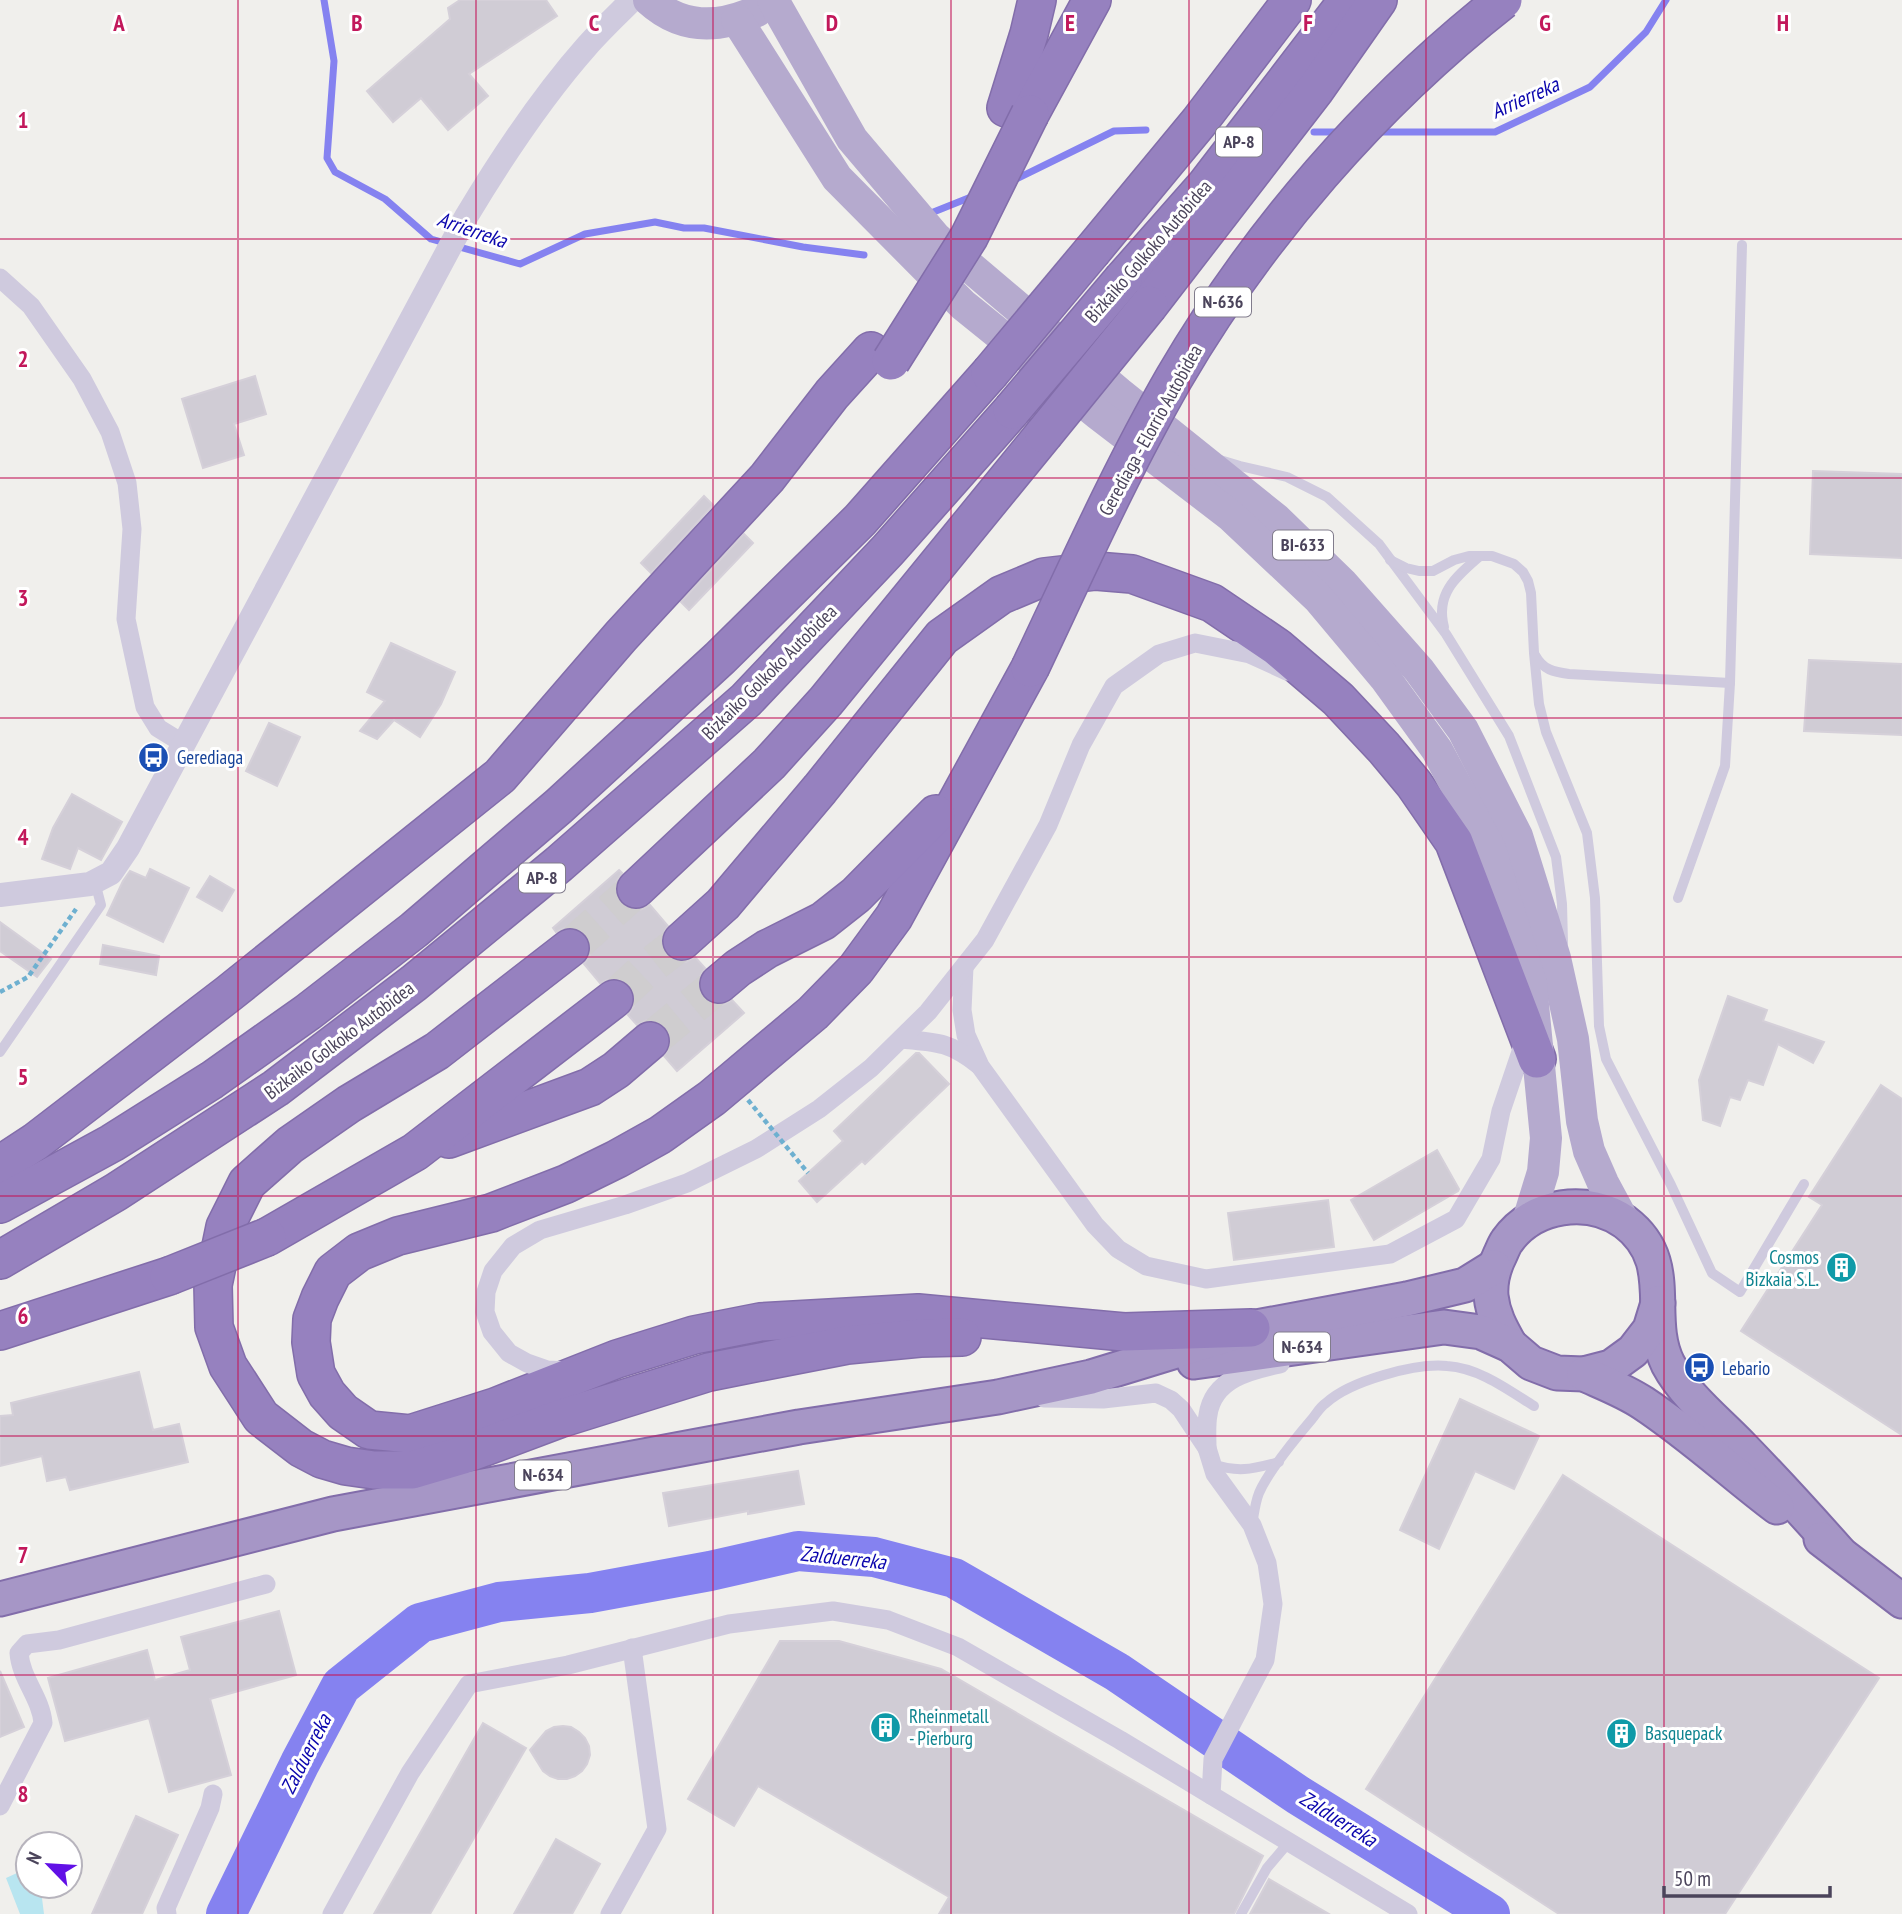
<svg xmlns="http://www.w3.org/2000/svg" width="1902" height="1914" font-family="'PT Sans Narrow',sans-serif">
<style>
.green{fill:#b8e5f0}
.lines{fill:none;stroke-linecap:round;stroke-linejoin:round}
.stream{stroke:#8582f0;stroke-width:7}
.river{stroke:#8582f0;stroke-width:40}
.building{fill:#d0ccd5;stroke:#d5d0d9;stroke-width:2}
.motorway-tunnel{stroke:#cfcdcf;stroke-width:37;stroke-dasharray:37 18;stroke-linecap:butt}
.trunk-casing{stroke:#826daa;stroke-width:37}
.motorway-casing{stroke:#826daa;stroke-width:40}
.path{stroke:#6eb0d0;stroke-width:4.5;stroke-dasharray:5 3.5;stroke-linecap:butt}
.service{stroke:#cfcade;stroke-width:10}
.minor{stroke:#cfcade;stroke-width:19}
.tertiary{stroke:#cfcade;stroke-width:24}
.primary{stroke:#b5aace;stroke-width:32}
.trunk{stroke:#a696c6;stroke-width:33}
.motorway{stroke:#9681bf;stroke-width:37}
.motorway-bridge-casing{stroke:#826daa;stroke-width:40;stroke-linecap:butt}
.path-bridge{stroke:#6eb0d0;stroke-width:4.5;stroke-dasharray:5 3.5;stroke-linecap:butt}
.motorway-bridge{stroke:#9681bf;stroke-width:37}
.grid{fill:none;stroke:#c2185b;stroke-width:2;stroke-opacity:0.55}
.labels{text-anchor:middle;stroke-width:6;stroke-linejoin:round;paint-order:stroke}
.shield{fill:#fff;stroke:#817c8c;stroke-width:2}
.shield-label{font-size:18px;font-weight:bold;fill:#4b445b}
.street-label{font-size:19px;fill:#4b445b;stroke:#fff}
.transit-label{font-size:19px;fill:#164399;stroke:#fff;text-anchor:start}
.culture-label{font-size:19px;fill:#0d838f;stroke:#fff;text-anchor:start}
.water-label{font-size:21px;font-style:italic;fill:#0a05ad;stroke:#fff}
.grid-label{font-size:23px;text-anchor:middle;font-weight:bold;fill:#c2185b;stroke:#fff;stroke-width:6;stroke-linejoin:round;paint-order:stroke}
</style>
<rect width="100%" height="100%" fill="#f0efec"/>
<!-- green -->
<path class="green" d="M28 1868V1886H44L42 1898 44 1914H20L6 1878Z"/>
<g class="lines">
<!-- stream -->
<g class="stream">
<path d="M324 0 334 61 327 158 335 172 385 199 431 239 520 264 585 234 655 222 684 228H704L803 247 864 255"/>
<path d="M1314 132H1342"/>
<path d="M1375 132H1495L1590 87 1646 32 1666 0"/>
<path d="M1010 182 1114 131 1146 130"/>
<path d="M931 213 976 195"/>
</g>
<!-- river -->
<path class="river" d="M226 1914 300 1763 341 1686 420 1623 499 1602 590 1593 710 1571 798 1551 874 1557 954 1578 1117 1672 1298 1795 1490 1914"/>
</g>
<!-- building -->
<g class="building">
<path d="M460 0H546L557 16 469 74 488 96 448 130 421 98 393 122 367 91 450 19 448 8Z"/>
<path d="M255 376 266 414 234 424 244 455 203 468 182 399Z"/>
<path d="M1813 471 1902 474V558L1810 554Z"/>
<path d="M704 496 713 505 651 573 641 563Z"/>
<path d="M744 534 753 543 689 610 681 602Z"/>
<path d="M391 643 455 672 441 704 420 737 394 720 377 739 360 731 385 701 367 692Z"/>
<path d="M1809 660 1902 664V735L1804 731Z"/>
<path d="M269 723 300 737 277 786 246 771Z"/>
<path d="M72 794 122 822 101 860 78 848 70 869 42 859 53 828Z"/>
<path d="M150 869 189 888 163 942 107 915 123 881 130 871 146 878Z"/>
<path d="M619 870 622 873 616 882 615 893 620 903 631 909 640 910 650 905 668 926 662 935V946L666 955 676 961 686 962 695 957 705 968 700 976 698 987 703 998 711 1003 722 1005 732 1000 744 1013 677 1071 664 1056 670 1047 671 1038 665 1027 656 1021 647 1020 637 1025 628 1015 634 1006 635 997 630 986 623 980 612 978 600 983 584 964 590 955 591 946 586 935 577 928 567 927 556 932 553 928Z"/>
<path d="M210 876 234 890 222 911 197 897Z"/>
<path d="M0 922 51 959 37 977 0 951Z"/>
<path d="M103 945 159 956 156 975 100 964Z"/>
<path d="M1728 996 1767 1010 1763 1021 1824 1042 1813 1063 1778 1044 1763 1085 1748 1080 1740 1100 1730 1097 1720 1126 1703 1120 1699 1080Z"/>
<path d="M916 1053H919L949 1084 865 1164 862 1161 817 1202 799 1181 843 1141 834 1131Z"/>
<path d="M1881 1085 1902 1099V1435L1741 1331 1822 1205 1809 1197Z"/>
<path d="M1437 1150 1459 1189 1458 1191 1374 1240 1351 1200Z"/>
<path d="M1328 1200 1334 1247 1234 1260 1228 1213Z"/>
<path d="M139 1372 153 1430 179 1424 188 1462 70 1490 66 1477 47 1481 42 1456 0 1466V1416L13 1415 11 1403Z"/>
<path d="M1460 1399 1539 1436 1514 1489 1475 1471 1439 1549 1400 1530Z"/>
<path d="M798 1471 804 1504 748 1514V1511L669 1526 663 1493Z"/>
<path d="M1563 1475 1879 1678 1725 1914H1559L1366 1789Z"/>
<path d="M279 1611 296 1675 210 1699 231 1775 169 1792 149 1718 65 1741 48 1678 147 1650 155 1680 190 1670 181 1637Z"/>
<path d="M780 1641H839L941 1669 1263 1856 1234 1914H939L949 1897 758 1786 734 1826 688 1799Z"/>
<path d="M0 1671 24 1727 0 1737Z"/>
<path d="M483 1723 526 1748 430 1914H374Z"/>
<path d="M563 1726 571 1727 579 1732 585 1738 589 1746 590 1755 587 1764 582 1771 575 1776 567 1779H558L550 1776 543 1771 530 1750 546 1731 554 1727Z"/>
<path d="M136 1816 178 1835 142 1914H92Z"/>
<path d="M556 1839 600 1864 572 1914H514Z"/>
<path d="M1269 1879 1329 1914H1250Z"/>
</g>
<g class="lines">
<!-- motorway-tunnel -->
<g class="motorway-tunnel">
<path d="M570 948 636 889"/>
<path d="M614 999 645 970 682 941"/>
<path d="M650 1041 719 984"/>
</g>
<defs>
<g id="trunk">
<path d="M1510 1345C1501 1329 1493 1315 1491 1296 1490 1282 1494 1267 1500 1255 1502 1251 1504 1245 1507 1241 1533 1204 1588 1196 1625 1222 1678 1262 1644 1316 1668 1364 1685 1396 1717 1421 1742 1447 1775 1481 1807 1516 1839 1552"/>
<path d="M1194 1362 1444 1327 1481 1332 1510 1345 1531 1363 1557 1373 1584 1374 1611 1367 1633 1351 1650 1329 1658 1303"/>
<path d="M1584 1374C1604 1383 1625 1391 1643 1403 1690 1434 1732 1473 1777 1507"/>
<path d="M1821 1539 1902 1601"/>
<path d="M0 1599 333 1514 799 1427 998 1397 1091 1377 1251 1328 1407 1299 1465 1285 1494 1267"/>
</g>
<g id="motorway">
<path d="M1006 108 1029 34 1037 0"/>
<path d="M1030 114 1092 0"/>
<path d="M1093 250 1199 122 1292 0"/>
<path d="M1123 279 1206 185 1348 0"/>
<path d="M1149 305 1315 90 1378 0"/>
<path d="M1030 668 894 917 856 969 813 1013 712 1098 660 1135 617 1159 566 1184 491 1213 398 1236 359 1252 333 1272 320 1298 312 1319 311 1342 316 1374 327 1394 343 1412 369 1430 410 1434 495 1407 617 1359 694 1335 760 1322 918 1313 1124 1332 1251 1328"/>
<path d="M636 889 769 764 826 701 1044 434"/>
<path d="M682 941 723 904 820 789 942 637 1001 595 1044 577 1096 571 1132 574 1212 603 1277 647 1338 699 1384 748 1414 784 1454 842 1537 1059"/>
<path d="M570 948 437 1051 349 1104 290 1145 247 1183 225 1227 213 1285 214 1327 228 1366 261 1417 301 1448 322 1459 346 1466 374 1470H412L463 1455 559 1419 709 1372 847 1345 920 1338 962 1337"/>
<path d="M719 984 738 968 767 949 823 921 856 895 936 814"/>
<path d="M449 1139 590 1087 616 1070 650 1041"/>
<path d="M0 1165 35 1142 228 994 500 776 621 636 767 478 832 394 871 351"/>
<path d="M0 1204 112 1143 212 1080 308 1012 414 930 559 806 720 658 860 520 990 373"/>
<path d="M267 1237 415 1152 614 999"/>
<path d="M0 1260 116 1192 276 1088 414 983 559 864 746 700 888 550 1012 410"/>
<path d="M0 1331 169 1276"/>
</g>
</defs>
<!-- trunk casing -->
<use href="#trunk" class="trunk-casing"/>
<!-- motorway casing -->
<use href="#motorway" class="motorway-casing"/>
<!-- path -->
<path class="path" d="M0 992 28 977 76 909"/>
<!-- service -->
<g class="service">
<path d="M1220 460 1240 466 1287 477 1327 497 1379 544 1446 634 1509 736 1556 857 1562 904 1563 943"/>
<path d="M1390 560 1406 568 1419 571H1433L1454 560 1469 556H1492L1514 564 1523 572 1528 581 1531 593 1534 653 1539 704 1546 732 1587 833 1595 898 1599 1026 1606 1059 1671 1185 1712 1273 1740 1292 1804 1184"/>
<path d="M1444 627C1435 593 1457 576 1480 556"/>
<path d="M1535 655C1543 670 1554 672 1569 674L1730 683"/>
<path d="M1678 898 1725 766 1730 683 1742 245"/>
<path d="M0 1052 101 905 95 882"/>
<path d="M1212 1464C1239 1473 1252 1469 1279 1462"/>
<path d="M1252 1525C1254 1514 1255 1503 1259 1493 1269 1470 1295 1439 1312 1419 1316 1414 1320 1407 1326 1403 1350 1381 1415 1363 1447 1366 1479 1368 1507 1389 1534 1406"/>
<path d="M1241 1914 1267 1868 1289 1842"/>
</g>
<!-- minor -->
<g class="minor">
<path d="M0 278 31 306 82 379 110 432 127 483 132 529 126 619 145 707 158 728 184 744"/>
<path d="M964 967 962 1010 966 1035 980 1066 1095 1225 1118 1249 1146 1266 1206 1279 1390 1254 1456 1219 1491 1159 1501 1111 1526 1037"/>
<path d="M901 1039C937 1042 950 1042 979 1065"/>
<path d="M569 1371 547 1370 527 1363 509 1353 492 1332 485 1312 486 1292 493 1271 513 1246 540 1230 625 1205 687 1183 756 1149 819 1109 871 1068 928 1012 985 940 1048 825 1081 745 1114 686 1159 654 1195 643 1250 654 1287 671"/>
<path d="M1044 1398 1103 1399 1156 1393 1171 1400 1181 1409 1207 1448 1215 1474 1252 1525 1267 1563 1273 1604 1265 1660 1213 1759 1211 1795"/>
<path d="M1207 1448C1207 1437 1206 1425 1208 1415 1213 1379 1250 1370 1280 1364"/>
<path d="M0 1806 43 1723C41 1698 21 1679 19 1653L27 1644 59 1640 266 1584"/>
<path d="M167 1914 166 1908 210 1808 213 1794"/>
<path d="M332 1914 410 1773 469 1684 568 1665 729 1624 833 1611 888 1620 958 1647 1120 1740 1408 1914"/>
<path d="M610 1914 657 1829 632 1648"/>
</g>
<!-- tertiary -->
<path class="tertiary" d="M0 895 90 884 111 873 128 848 466 217C502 157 541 98 587 46 601 30 617 15 632 0"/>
<!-- primary -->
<g class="primary">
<path d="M649 0C681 29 718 29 757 11"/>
<path d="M773 0 852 139 936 238 1119 393 1276 519 1343 584 1419 670 1463 730 1517 836 1555 958 1573 1039 1582 1121 1589 1151 1603 1183 1624 1222"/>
<path d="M737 20 837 178 963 305 1098 414 1231 516 1318 598 1385 678 1437 750 1490 849 1531 984 1546 1138 1543 1172 1528 1221"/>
</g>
<!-- trunk -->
<use href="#trunk" class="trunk"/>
<!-- motorway -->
<use href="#motorway" class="motorway"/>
<defs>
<g id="motorway-bridge">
<path d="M891 361 969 237 1030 114"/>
<path d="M990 373 1093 250"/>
<path d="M1012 410 1123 279"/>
<path d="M1044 434 1149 305"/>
<path d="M1030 668C1076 571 1120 472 1174 378 1258 234 1372 103 1503 0"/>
<path d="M169 1276 267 1237"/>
</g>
</defs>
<!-- motorway-bridge casing -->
<use href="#motorway-bridge" class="motorway-bridge-casing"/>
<!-- path-bridge -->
<path class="path-bridge" d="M748 1100 808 1173"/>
<!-- motorway-bridge -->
<use href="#motorway-bridge" class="motorway-bridge"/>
</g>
<!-- grid -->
<path class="grid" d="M238 0V1914M476 0V1914M713 0V1914M951 0V1914M1189 0V1914M1426 0V1914M1664 0V1914M0 239H1902M0 478H1902M0 718H1902M0 957H1902M0 1196H1902M0 1436H1902M0 1675H1902"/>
<!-- icons -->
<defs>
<symbol id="bus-disc" viewBox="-11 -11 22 22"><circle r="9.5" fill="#1a4fb4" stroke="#fff"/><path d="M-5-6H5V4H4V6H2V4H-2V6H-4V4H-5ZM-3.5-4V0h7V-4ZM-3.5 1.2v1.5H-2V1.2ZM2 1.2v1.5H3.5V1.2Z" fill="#fff"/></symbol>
<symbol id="building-disc" viewBox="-11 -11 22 22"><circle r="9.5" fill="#0f9aa8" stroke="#fff"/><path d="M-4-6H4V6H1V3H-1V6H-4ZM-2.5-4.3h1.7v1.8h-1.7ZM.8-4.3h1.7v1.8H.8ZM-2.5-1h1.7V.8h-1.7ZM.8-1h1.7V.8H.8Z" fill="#fff"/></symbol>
</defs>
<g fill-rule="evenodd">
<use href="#bus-disc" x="136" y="740" width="35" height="35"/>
<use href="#building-disc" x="1824" y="1250" width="35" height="35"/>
<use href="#bus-disc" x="1682" y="1350" width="35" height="35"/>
<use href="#building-disc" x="868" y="1710" width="35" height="35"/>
<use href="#building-disc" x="1604" y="1716" width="35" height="35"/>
</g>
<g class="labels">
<!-- shield labels -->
<g class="shield">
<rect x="1216" y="127.5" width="46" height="29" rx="5"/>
<rect x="1195" y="287.5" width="56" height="29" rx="5"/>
<rect x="1273" y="530.5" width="60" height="29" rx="5"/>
<rect x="519" y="863.5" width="46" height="29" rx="5"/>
<rect x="1274" y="1332.5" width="56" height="29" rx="5"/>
<rect x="515" y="1460.5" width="56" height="29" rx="5"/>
</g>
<g class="shield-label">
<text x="1239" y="148">AP-8</text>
<text x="1223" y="308">N-636</text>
<text x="1303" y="551">BI-633</text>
<text x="542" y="884">AP-8</text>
<text x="1302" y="1353">N-634</text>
<text x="543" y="1481">N-634</text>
</g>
<!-- street labels -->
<g class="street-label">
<text transform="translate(1148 251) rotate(-49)" y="7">Bizkaiko Golkoko Autobidea</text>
<text transform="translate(1150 430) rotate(-61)" y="7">Gerediaga - Elorrio Autobidea</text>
<text transform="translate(769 672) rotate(-45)" y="7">Bizkaiko Golkoko Autobidea</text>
<text transform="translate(339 1040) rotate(-37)" y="7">Bizkaiko Golkoko Autobidea</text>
</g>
<!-- transit labels -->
<g class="transit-label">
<text x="177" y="764">Gerediaga</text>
<text x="1722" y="1375">Lebario</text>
</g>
<!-- culture labels -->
<g class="culture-label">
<text x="1819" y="1264" text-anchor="end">Cosmos<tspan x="1819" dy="22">Bizkaia S.L.</tspan></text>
<text x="909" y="1723">Rheinmetall<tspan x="909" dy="22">- Pierburg</tspan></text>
<text x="1645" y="1740">Basquepack</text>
</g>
<!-- water labels -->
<g class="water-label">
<text transform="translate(1525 98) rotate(-24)" y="7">Arrierreka</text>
<text transform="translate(472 230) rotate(19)" y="7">Arrierreka</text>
<text transform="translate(843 1558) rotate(6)" y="7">Zalduerreka</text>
<text transform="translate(306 1754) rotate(-63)" y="7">Zalduerreka</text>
<text transform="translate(1338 1819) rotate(32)" y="7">Zalduerreka</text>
</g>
</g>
<g class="grid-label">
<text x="119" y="31">A</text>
<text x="357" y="31">B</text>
<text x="594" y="31">C</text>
<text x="832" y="31">D</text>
<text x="1070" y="31">E</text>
<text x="1308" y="31">F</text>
<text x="1545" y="31">G</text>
<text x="1783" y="31">H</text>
<text x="23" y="128">1</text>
<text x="23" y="367">2</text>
<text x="23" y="606">3</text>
<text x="23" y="845">4</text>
<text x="23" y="1085">5</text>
<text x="23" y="1324">6</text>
<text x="23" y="1563">7</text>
<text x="23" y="1802">8</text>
</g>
<!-- north arrow -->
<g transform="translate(49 1865) rotate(295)"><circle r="33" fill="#ffffff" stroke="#b7b4bd" stroke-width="2"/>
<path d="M0-5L12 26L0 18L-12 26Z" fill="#6110e6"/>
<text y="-10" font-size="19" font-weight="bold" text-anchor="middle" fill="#4b445b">N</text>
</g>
<!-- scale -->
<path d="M1664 1886v10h166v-10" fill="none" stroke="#4b445b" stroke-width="3.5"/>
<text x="1674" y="1886" font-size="21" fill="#4b445b" stroke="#ffffff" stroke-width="5" paint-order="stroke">50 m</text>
</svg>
